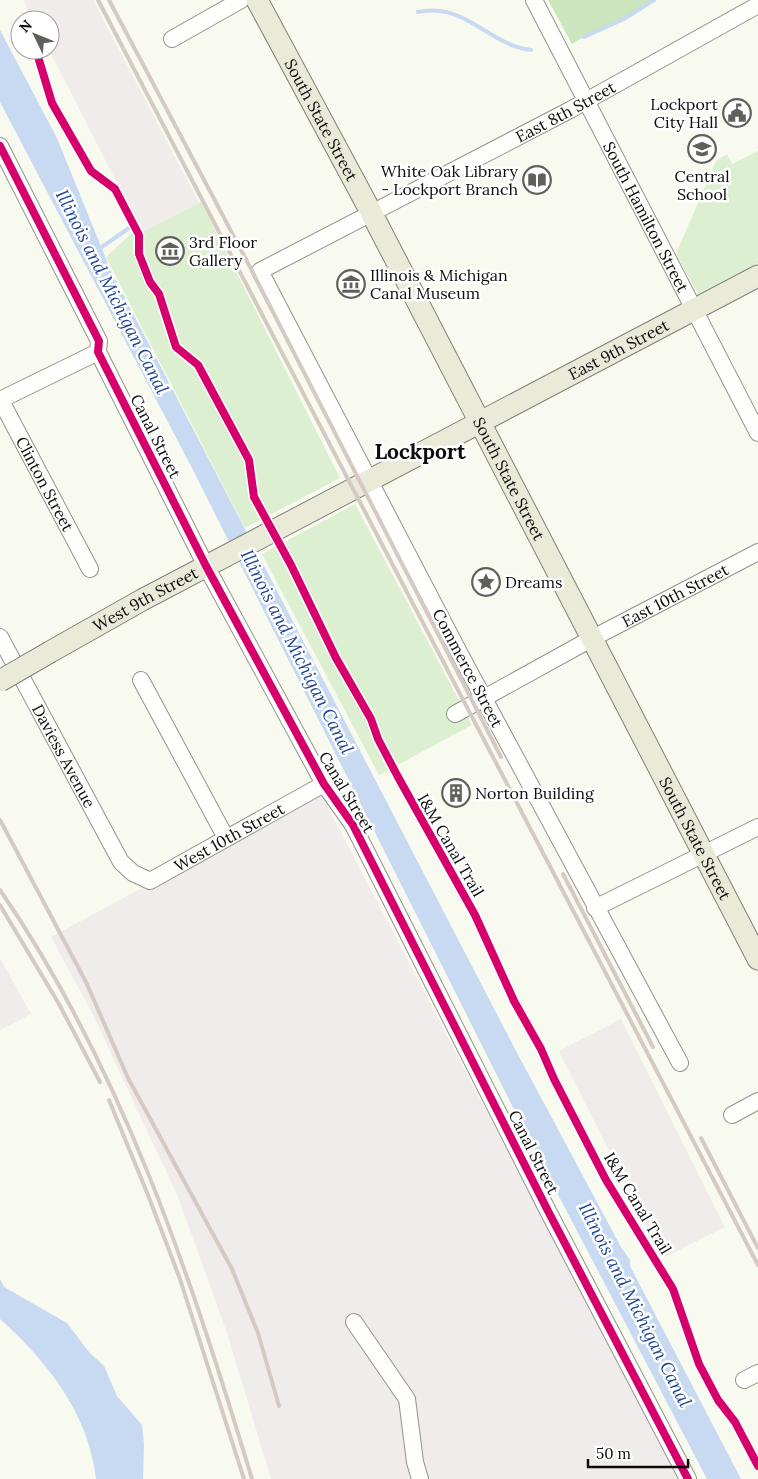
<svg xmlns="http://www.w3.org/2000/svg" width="758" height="1479" font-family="Lora,serif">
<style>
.industrial{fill:#f1ecec}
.green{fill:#dcefd0}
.forest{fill:#cbe6bf}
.water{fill:#c8daf1}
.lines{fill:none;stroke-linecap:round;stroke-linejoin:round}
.stream{stroke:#c8daf1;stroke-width:4}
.minor-casing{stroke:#93938e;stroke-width:18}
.major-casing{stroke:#80807c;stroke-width:23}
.minor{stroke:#fefefd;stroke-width:16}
.major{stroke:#eaead9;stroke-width:21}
.rail{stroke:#d5c9c4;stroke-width:4}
.major-bridge-casing{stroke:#80807c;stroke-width:23;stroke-linecap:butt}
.major-bridge{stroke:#eaead9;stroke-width:21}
.cycleway-casing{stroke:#fff;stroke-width:11}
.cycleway{stroke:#d6006c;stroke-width:8}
.labels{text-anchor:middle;stroke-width:5;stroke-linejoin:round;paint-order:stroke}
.poi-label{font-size:16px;fill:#0c0c0c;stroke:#fff;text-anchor:start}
.street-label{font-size:16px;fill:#0c0c0c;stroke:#fff}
.water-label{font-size:18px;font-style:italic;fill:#1c4496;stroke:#fff}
.district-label{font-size:21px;font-weight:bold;fill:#0c0c0c;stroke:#fff}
</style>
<rect width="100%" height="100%" fill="#f9faef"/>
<!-- industrial -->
<g class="industrial">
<path d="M23 0H93L199 203 142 232 49 50 50 20H33Z"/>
<path d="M320 792 574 1279 678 1479H271L227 1333 178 1197 93 1015 51 937Z"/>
<path d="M0 958 31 1014 0 1030Z"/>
<path d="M621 1019 725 1227 663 1258 559 1051Z"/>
</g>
<!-- green -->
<g class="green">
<path d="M758 151V263L698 294 676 254 716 161 727 154 732 164Z"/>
<path d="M201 202 340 478 245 528 106 257 135 230 140 227 142 232Z"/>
<path d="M355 504 472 725 379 775 262 554Z"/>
</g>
<!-- forest -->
<path class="forest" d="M548 0H654C629 20 599 27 572 44Z"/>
<!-- water -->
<g class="water">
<path d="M0 30 57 138 111 271 515 1049 621 1247 630 1260V1266L741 1479H707L544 1168 543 1161 532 1145 193 470 0 102Z"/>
<path d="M0 1279 4 1287 67 1323 89 1352 104 1366 117 1396 142 1425 144 1444 143 1479H96C89 1414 47 1361 0 1319Z"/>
</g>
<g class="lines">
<!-- stream -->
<g class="stream">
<path d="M418 12C466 2 488 45 531 50"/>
<path d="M584 37 624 19 654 0"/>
<path d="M99 249 132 226"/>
</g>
<defs>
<g id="minor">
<path id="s1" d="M534 0 758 433"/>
<path d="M172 39 241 0"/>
<path d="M0 146 99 341 98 352 206 566 324 784 353 825 548 1211 688 1479"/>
<path id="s2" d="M0 399 90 569"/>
<path d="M0 400 98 352"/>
<path id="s3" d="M0 637 121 862 133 873 150 881 324 784"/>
<path d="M141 680 226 838"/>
<path id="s4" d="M455 714 591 639 758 552"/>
<path d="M595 908 758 827"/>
<path id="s5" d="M680 1063 461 656 260 271 570 110 758 5"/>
<path d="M732 1115 758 1101"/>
<path d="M354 1322 407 1399 415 1462 420 1479"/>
<path d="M744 1380 758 1373"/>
</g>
<g id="major">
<path id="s6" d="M257 0 372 214 758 959"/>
<path id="s7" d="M50 652 142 600 758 276"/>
</g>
</defs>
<!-- minor casing -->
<use href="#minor" class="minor-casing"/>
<!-- major casing -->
<use href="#major" class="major-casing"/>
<!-- minor -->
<use href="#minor" class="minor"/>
<!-- major -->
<use href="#major" class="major"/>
<!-- rail -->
<g class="rail">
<path d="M98 0 758 1265"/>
<path d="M109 0 250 267 501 757"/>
<path d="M0 820 86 982 128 1078 232 1269 258 1333 279 1406"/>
<path d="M563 874 653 1047"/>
<path d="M0 890C122 1068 190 1274 252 1479"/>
<path d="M0 905 59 1004 100 1082"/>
<path d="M109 1100 148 1195 180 1279 244 1479"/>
<path d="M701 1138 758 1248"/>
</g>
<defs>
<path id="major-bridge" d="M0 681 50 652"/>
</defs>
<!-- major-bridge casing -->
<use href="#major-bridge" class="major-bridge-casing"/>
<!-- major-bridge -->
<use href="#major-bridge" class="major-bridge"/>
<defs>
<g id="cycleway">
<path d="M36 50 52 103 91 171 115 189 139 235V254L150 282 159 294 176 347 198 365 249 460 254 497 291 565 336 658 371 719 378 739 398 777 475 915 514 1001 541 1049 554 1079 606 1180 673 1289 699 1364 718 1400 735 1422 758 1466"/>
<path d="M0 146 99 341 98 352 206 566 324 784 353 825 548 1211 688 1479"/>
</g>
</defs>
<!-- cycleway casing -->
<use href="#cycleway" class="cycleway-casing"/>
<!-- cycleway -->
<use href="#cycleway" class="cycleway"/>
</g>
<!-- icons -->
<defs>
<symbol id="civic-ring" viewBox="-11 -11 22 22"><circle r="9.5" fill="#fff" stroke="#5f5f5b" stroke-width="1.5"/><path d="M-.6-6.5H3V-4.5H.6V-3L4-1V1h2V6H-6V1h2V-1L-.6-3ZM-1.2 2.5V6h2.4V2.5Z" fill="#5f5f5b"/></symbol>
<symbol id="school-ring" viewBox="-11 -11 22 22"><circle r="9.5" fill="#fff" stroke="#5f5f5b" stroke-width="1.5"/><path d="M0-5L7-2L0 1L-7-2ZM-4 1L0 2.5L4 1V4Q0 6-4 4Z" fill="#5f5f5b"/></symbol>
<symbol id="library-ring" viewBox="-11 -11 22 22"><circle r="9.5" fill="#fff" stroke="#5f5f5b" stroke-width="1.5"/><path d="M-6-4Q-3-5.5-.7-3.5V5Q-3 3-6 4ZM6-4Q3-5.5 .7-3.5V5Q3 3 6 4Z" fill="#5f5f5b"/></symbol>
<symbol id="museum-ring" viewBox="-11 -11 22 22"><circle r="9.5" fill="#fff" stroke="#5f5f5b" stroke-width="1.5"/><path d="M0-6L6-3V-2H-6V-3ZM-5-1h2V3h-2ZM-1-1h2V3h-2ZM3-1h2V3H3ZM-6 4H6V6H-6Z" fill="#5f5f5b"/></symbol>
<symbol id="sight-ring" viewBox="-11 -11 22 22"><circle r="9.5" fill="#fff" stroke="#5f5f5b" stroke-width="1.5"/><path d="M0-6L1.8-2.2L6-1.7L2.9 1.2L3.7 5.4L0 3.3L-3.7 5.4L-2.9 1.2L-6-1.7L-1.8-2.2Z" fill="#5f5f5b"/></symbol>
<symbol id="building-ring" viewBox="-11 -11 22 22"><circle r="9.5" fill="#fff" stroke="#5f5f5b" stroke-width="1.5"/><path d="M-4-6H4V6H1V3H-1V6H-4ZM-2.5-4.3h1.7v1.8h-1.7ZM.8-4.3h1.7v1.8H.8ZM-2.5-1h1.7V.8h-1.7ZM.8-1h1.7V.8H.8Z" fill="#5f5f5b"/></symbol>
</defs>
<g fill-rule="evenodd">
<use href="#civic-ring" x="721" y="97" width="32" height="32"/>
<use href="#school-ring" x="686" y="133" width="32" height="32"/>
<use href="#library-ring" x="521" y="164" width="32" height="32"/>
<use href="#museum-ring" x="154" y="235" width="32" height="32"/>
<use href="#museum-ring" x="335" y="268" width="32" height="32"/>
<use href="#sight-ring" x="470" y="566" width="32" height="32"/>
<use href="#building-ring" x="440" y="777" width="32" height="32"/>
</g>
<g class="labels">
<!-- poi labels -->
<g class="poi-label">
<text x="718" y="110" text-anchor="end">Lockport<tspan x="718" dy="18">City Hall</tspan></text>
<text x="518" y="177" text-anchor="end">White Oak Library<tspan x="518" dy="18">- Lockport Branch</tspan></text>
<text x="702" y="182" text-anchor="middle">Central<tspan x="702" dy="18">School</tspan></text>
<text x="189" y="248">3rd Floor<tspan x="189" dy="18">Gallery</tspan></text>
<text x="370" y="281">Illinois &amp; Michigan<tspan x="370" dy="18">Canal Museum</tspan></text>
<text x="505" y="588">Dreams</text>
<text x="475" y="799">Norton Building</text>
</g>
<!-- street labels -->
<g class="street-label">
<text dy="6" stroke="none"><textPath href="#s5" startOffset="1241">East 8th Street</textPath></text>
<text dy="6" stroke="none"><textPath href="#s6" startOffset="136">South State Street</textPath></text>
<text dy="6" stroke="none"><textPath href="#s1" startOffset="244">South Hamilton Street</textPath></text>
<text dy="6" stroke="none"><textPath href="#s7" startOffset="644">East 9th Street</textPath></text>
<text transform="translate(156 436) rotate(63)" y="6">Canal Street</text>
<text dy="6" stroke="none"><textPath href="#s6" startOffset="541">South State Street</textPath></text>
<text dy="6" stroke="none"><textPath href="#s2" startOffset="96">Clinton Street</textPath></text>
<text dy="6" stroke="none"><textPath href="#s4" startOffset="250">East 10th Street</textPath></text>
<text dy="6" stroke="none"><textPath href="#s7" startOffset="109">West 9th Street</textPath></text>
<text transform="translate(468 668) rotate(62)" y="6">Commerce Street</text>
<text dy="6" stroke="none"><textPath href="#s3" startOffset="135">Daviess Avenue</textPath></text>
<text transform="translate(347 792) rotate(59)" y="6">Canal Street</text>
<text dy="6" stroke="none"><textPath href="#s3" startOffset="381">West 10th Street</textPath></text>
<text dy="6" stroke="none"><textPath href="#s6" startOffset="946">South State Street</textPath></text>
<text transform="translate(451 845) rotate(60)" y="6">I&amp;M Canal Trail</text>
<text transform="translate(534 1152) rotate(63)" y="6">Canal Street</text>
<text transform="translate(638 1203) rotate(59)" y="6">I&amp;M Canal Trail</text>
</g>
<!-- water labels -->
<g class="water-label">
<text transform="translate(112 292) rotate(63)" y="6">Illinois and Michigan Canal</text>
<text transform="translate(297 652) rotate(63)" y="6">Illinois and Michigan Canal</text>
<text transform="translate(635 1305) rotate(63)" y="6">Illinois and Michigan Canal</text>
</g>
<!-- district labels -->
<g class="district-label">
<text x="420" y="459">Lockport</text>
</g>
</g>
<!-- north arrow -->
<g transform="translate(35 35) rotate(313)"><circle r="24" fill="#ffffff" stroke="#9e9e9e"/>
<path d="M0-4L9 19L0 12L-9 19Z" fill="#5f5f5b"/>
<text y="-8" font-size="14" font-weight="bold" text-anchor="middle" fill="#0c0c0c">N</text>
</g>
<!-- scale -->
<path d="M588 1459v8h100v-8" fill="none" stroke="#0c0c0c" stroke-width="2.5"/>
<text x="596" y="1459" font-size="15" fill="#0c0c0c" stroke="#ffffff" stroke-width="4" paint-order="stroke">50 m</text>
</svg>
